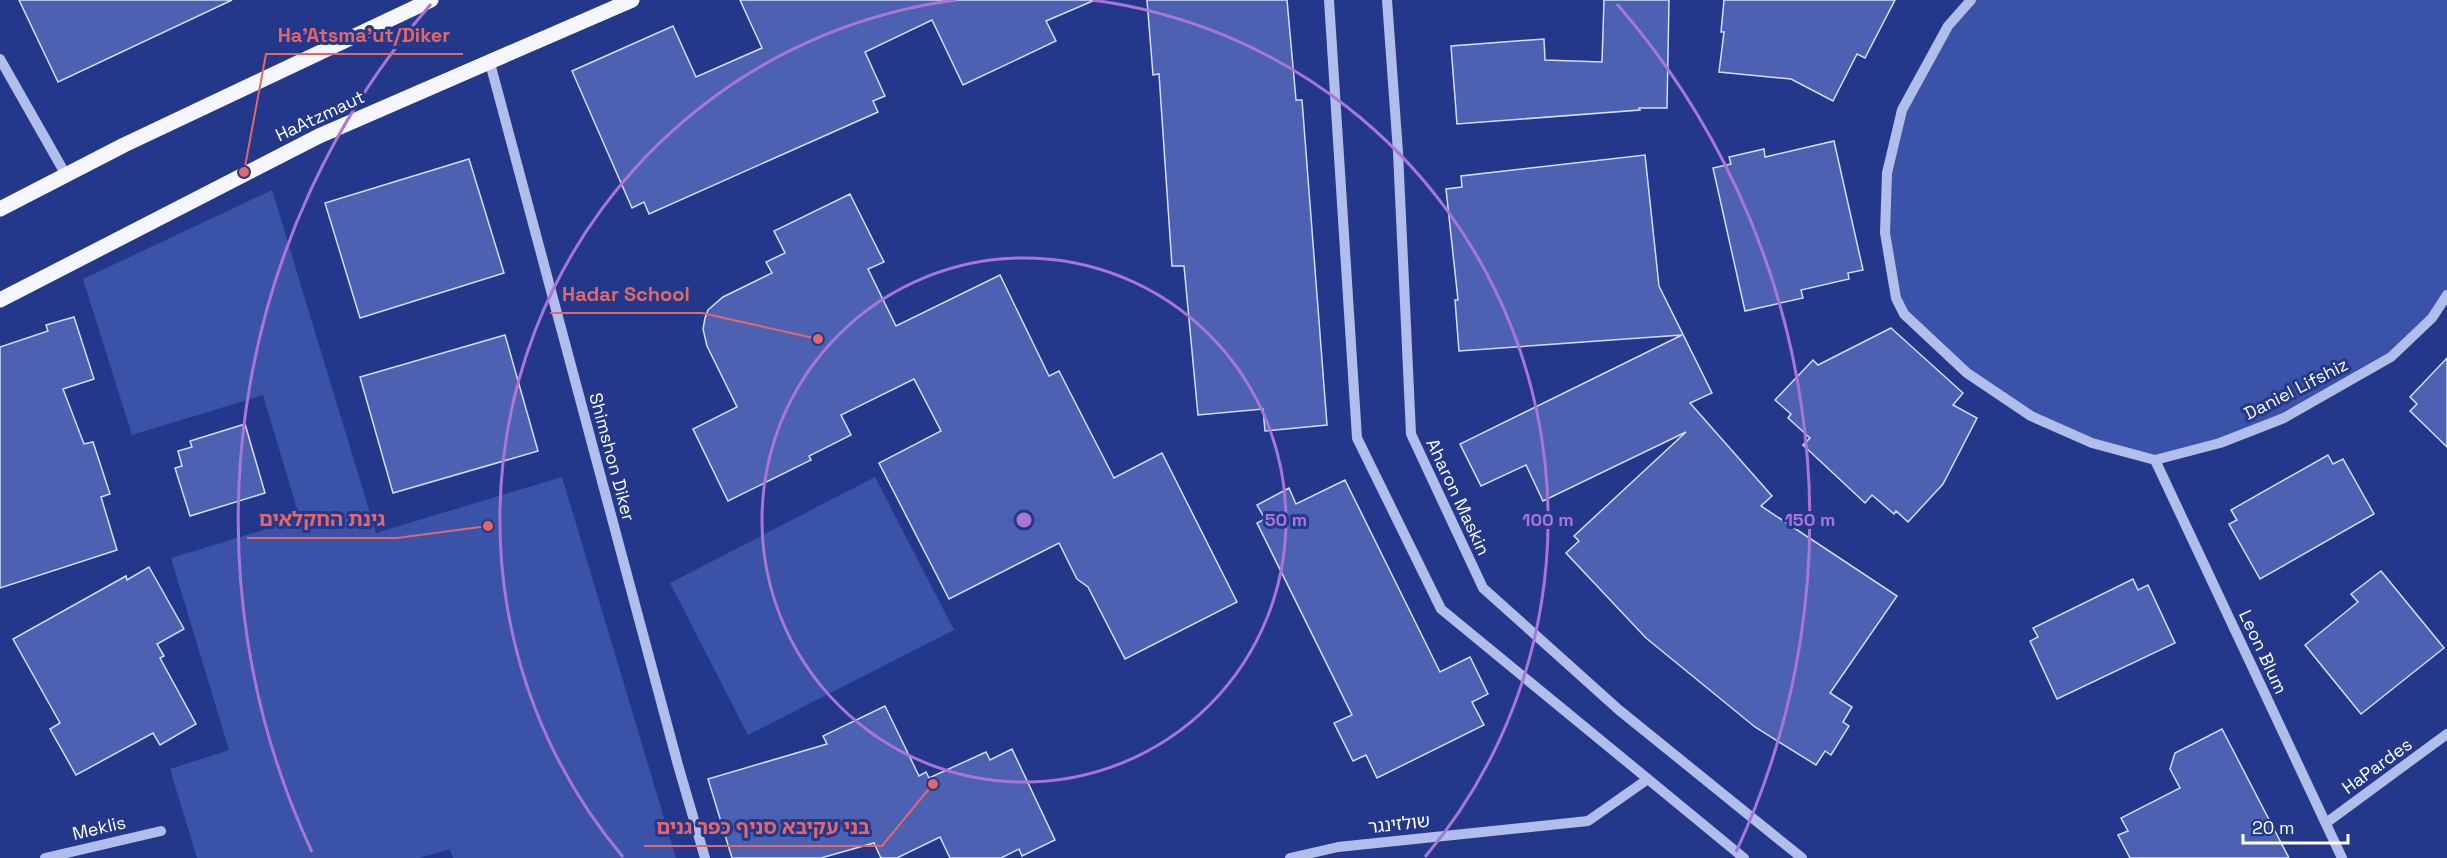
<svg xmlns="http://www.w3.org/2000/svg" width="2447" height="858" font-family="'Space Grotesk','Noto Sans Hebrew',sans-serif">
<style>
.green{fill:#3b52a9}
.building{fill:#4c61b2;stroke:#d5ddf8;stroke-width:1.5}
.lines{fill:none;stroke-linecap:round;stroke-linejoin:round}
.minor{stroke:#b1bdea;stroke-width:10}
.major{stroke:#f5f6fe;stroke-width:15}
.ring{fill:none;stroke:#a976d5;stroke-width:3}
.labels{text-anchor:middle;stroke-width:6;stroke-linejoin:round;paint-order:stroke}
.street-label{font-size:18px;fill:#fff;stroke:#24388b}
.centre{fill:#a976d5;stroke:#24388b;stroke-width:3}
.ring-label{font-size:18px;text-anchor:middle;font-weight:bold;fill:#a976d5;stroke:#24388b;stroke-width:6;stroke-linejoin:round;paint-order:stroke}
.leader{fill:none;stroke:#e26868;stroke-width:2}
.callout-dot{fill:#e26868;stroke:#24388b;stroke-width:2}
.callout-label{font-size:20px;text-anchor:middle;font-weight:bold;fill:#e26868;stroke:#24388b;stroke-width:6;stroke-linejoin:round;paint-order:stroke}
</style>
<rect width="100%" height="100%" fill="#24388b"/>
<!-- green -->
<g class="green">
<path d="M1971 0H2447V295L2391 357 2284 418 2155 460 2031 416 1967 373 1904 314 1885 233 1887 173 1902 110 1948 26Z"/>
<path d="M272 190 376 533 562 477 676 858H453L450 849 419 858H197L170 769 229 750 171 558 300 519 263 395 132 435 83 279Z"/>
<path d="M875 477 954 630 748 735 670 583Z"/>
</g>
<!-- building -->
<g class="building">
<path d="M19 0H232L58 82Z"/>
<path d="M740 0H1095L1046 21 1056 41 963 85 932 20 865 52 885 96 873 101 878 112 649 214 644 202 632 208 572 71 673 26 696 77 762 48Z"/>
<path d="M1147 0H1287L1296 100H1302L1327 425 1265 431 1263 409 1198 415 1184 266H1172L1159 74 1153 75Z"/>
<path d="M1604 0H1669L1667 108H1639L1640 110 1457 124 1451 46 1544 39 1545 60 1602 62Z"/>
<path d="M1724 0H1895L1865 58 1857 54 1833 101 1791 79 1719 72 1724 32H1721Z"/>
<path d="M1834 141 1863 270 1848 273 1849 279 1801 290 1803 298 1745 311 1713 168 1731 164 1729 157 1764 149 1765 157Z"/>
<path d="M1645 155 1659 286 1712 393 1690 403 1772 496 1761 506 1897 596 1830 693 1852 707 1843 722 1849 726 1831 755 1825 751 1816 765 1755 727 1646 638 1566 553 1579 541 1574 536 1686 432 1543 501 1526 465 1481 486 1460 444 1682 335 1459 351 1455 300H1458L1446 189 1462 187 1461 176Z"/>
<path d="M469 159 504 273 360 318 325 203Z"/>
<path d="M850 194 884 262 868 269 896 326 1000 275 1049 376 1059 371 1114 478 1162 453 1237 602 1125 659 1088 587 1077 579 1059 543 949 599 879 463 941 431 914 379 841 415 851 435 809 456 811 460 728 501 693 429 737 407 707 346 703 329 705 318 708 310 723 297 772 273 766 262 785 253 774 231Z"/>
<path d="M74 317 94 379 63 389 84 444 93 442 110 494 101 497 117 550 0 588V347L48 331 46 325Z"/>
<path d="M1891 328 1963 393 1953 405 1977 418 1943 484 1908 522 1896 511 1894 514 1872 495 1865 503 1803 445 1810 438 1788 418 1791 414 1775 400 1813 360 1818 365Z"/>
<path d="M505 335 538 451 393 493 360 377Z"/>
<path d="M2447 358V447L2410 411 2417 404 2410 397Z"/>
<path d="M245 424 265 493 190 516 175 468 182 466 178 451 192 447 190 441Z"/>
<path d="M2328 455 2333 464 2343 459 2374 514 2260 579 2229 524 2237 520 2231 510Z"/>
<path d="M1345 480 1440 672 1470 657 1488 694 1472 702 1484 725 1377 778 1366 755 1353 761 1334 723 1352 715 1257 523 1265 519 1257 505 1289 488 1296 504Z"/>
<path d="M149 567 184 629 157 644 164 656 160 658 196 724 160 745 153 733 76 775 50 729 60 723 13 639 126 576 127 580Z"/>
<path d="M2381 571 2444 648 2361 714 2305 645 2358 602 2351 594Z"/>
<path d="M2133 579 2138 590 2148 585 2175 643 2057 699 2030 641 2038 637 2033 628Z"/>
<path d="M885 706 919 776 926 772 929 778 986 752 990 760 1012 749 1055 840 1022 856 1019 849 1001 858H950L940 837 897 858H881L874 843 821 858H732L708 779 827 744 823 736Z"/>
<path d="M2222 729 2289 858H2130L2118 835 2128 831 2121 818 2180 788 2170 769 2175 753Z"/>
</g>
<g class="lines">
<!-- minor -->
<g class="minor">
<path d="M1329 0 1357 438 1441 609 1744 858"/>
<path d="M1387 0 1398 152 1411 434 1483 588 1619 710 1802 858"/>
<path d="M1971 0 1948 26 1902 110 1887 173 1885 233 1896 298 1904 314 1967 373 2031 416 2092 443 2155 460 2220 443 2284 418 2391 357 2432 318 2447 295"/>
<path d="M0 59 66 175"/>
<path d="M490 63 678 765 705 858"/>
<path d="M2155 460 2342 858"/>
<path d="M2326 823 2447 734"/>
<path d="M45 858 161 831"/>
<path d="M1290 858 1338 847 1588 821 1648 779"/>
</g>
<!-- major -->
<g class="major">
<path d="M0 209 124 145 431 0"/>
<path d="M0 300 319 136 632 0"/>
</g>
</g>
<!-- distance rings -->
<g class="ring">
<circle cx="1024" cy="520" r="262"/>
<path d="M623 857A524 524 0 0 1 956 0M1092 0A524 524 0 0 1 1425 857"/>
<path d="M312 852A786 786 0 0 1 431 4M1617 4A786 786 0 0 1 1736 852"/>
</g>
<g class="labels">
<!-- street labels -->
<g class="street-label">
<text transform="translate(320 116) rotate(-25)" y="6">HaAtzmaut</text>
<text transform="translate(2296 389) rotate(-27)" y="6">Daniel Lifshiz</text>
<text transform="translate(612 457) rotate(75)" y="6">Shimshon Diker</text>
<text transform="translate(1458 497) rotate(65)" y="6">Aharon Maskin</text>
<text transform="translate(2263 652) rotate(65)" y="6">Leon Blum</text>
<text transform="translate(2377 766) rotate(-36)" y="6">HaPardes</text>
<text transform="translate(1399 824) rotate(-6)" y="6">שולזינגר</text>
<text transform="translate(99 828) rotate(-13)" y="6">Meklis</text>
</g>
</g>
<circle cx="1024" cy="520" r="9" class="centre"/>
<g class="ring-label">
<text x="1286" y="526">50 m</text>
<text x="1548" y="526">100 m</text>
<text x="1810" y="526">150 m</text>
</g>
<!-- callouts -->
<path class="leader" d="M244 172L266 54H463M818 339L702 313H550M488 526L397 538H247M933 784L882 846H644"/>
<g class="callout-dot">
<circle cx="244" cy="172" r="6"/>
<circle cx="818" cy="339" r="6"/>
<circle cx="488" cy="526" r="6"/>
<circle cx="933" cy="784" r="6"/>
</g>
<g class="callout-label">
<text x="364" y="42">Ha'Atsma'ut/Diker</text>
<text x="626" y="301">Hadar School</text>
<text x="322" y="526">גינת החקלאים</text>
<text x="763" y="834">בני עקיבא סניף כפר גנים</text>
</g>
<!-- scale -->
<path d="M2243 834v9h105v-9" fill="none" stroke="#ffffff" stroke-width="3"/>
<text x="2252" y="834" font-size="18" fill="#ffffff" stroke="#24388b" stroke-width="4.5" paint-order="stroke">20 m</text>
</svg>
